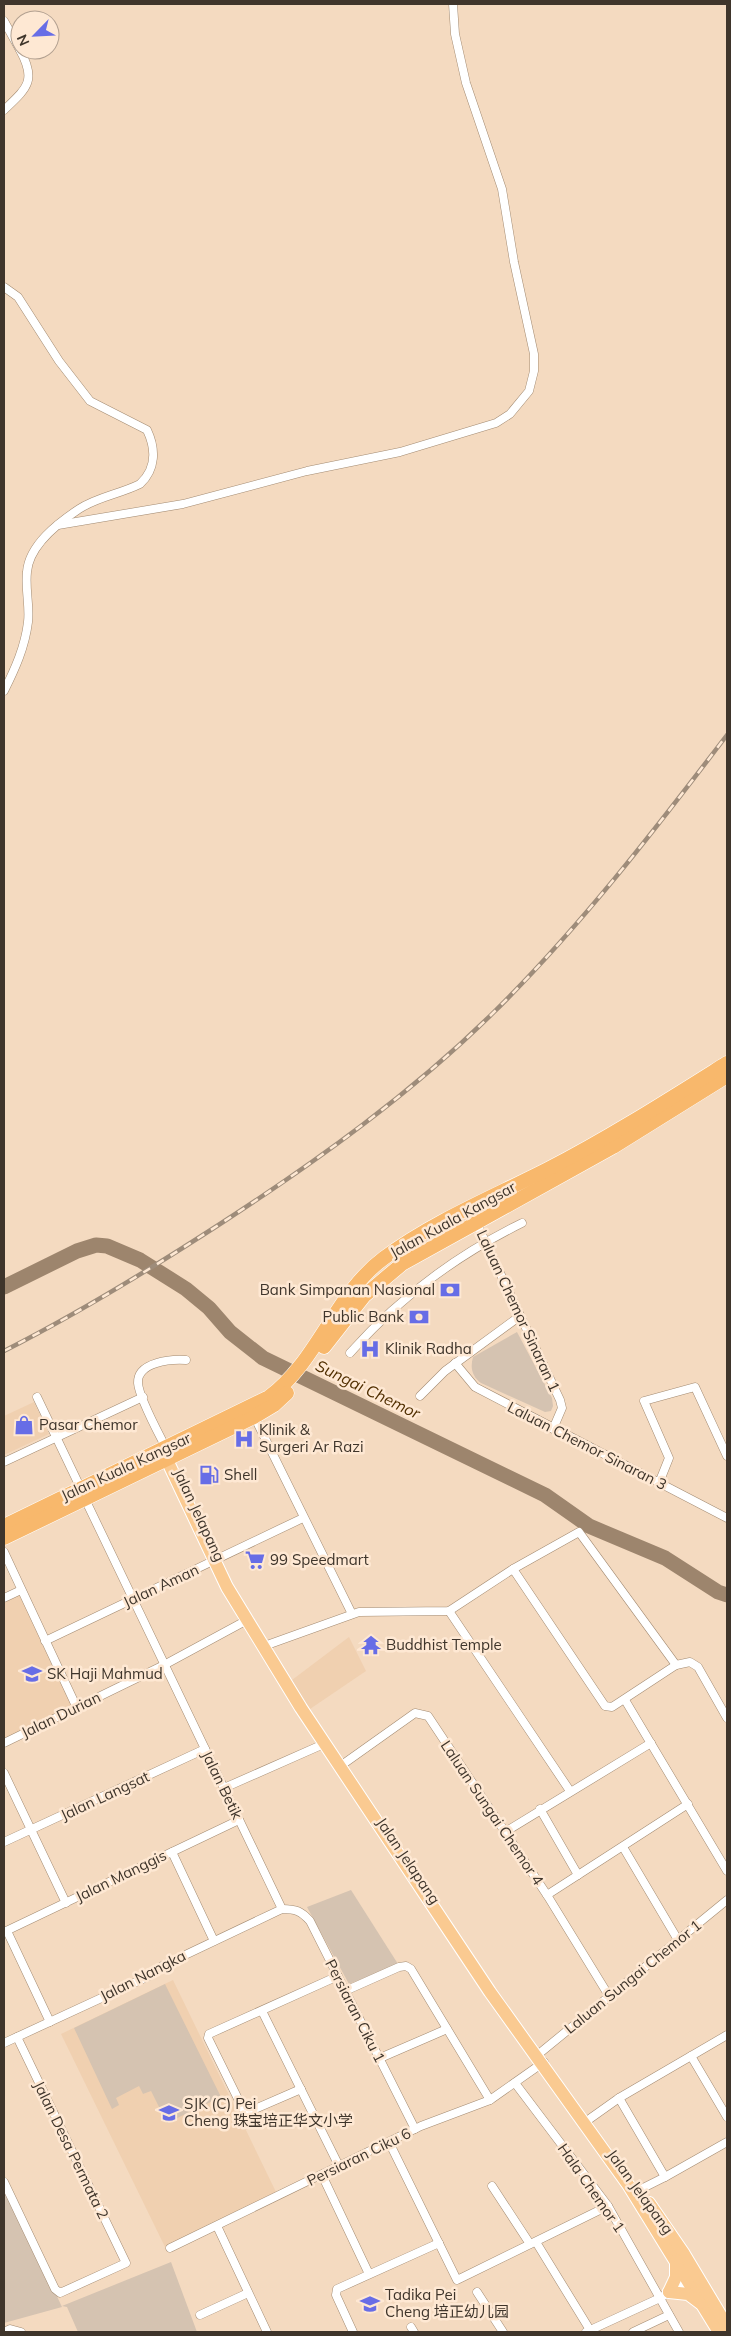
<svg xmlns="http://www.w3.org/2000/svg" width="731" height="2336" font-family="Mulish,'Noto Sans SC',sans-serif">
<style>
.built{fill:#f0d0b0}
.green{fill:#d5c3b1}
.lines{fill:none;stroke-linecap:round;stroke-linejoin:round}
.river{stroke:#9d856d;stroke-width:15}
.minor-casing{stroke:#a38b72;stroke-width:9}
.primary-casing{stroke:#fff;stroke-width:14}
.trunk-casing{stroke:#fff;stroke-width:15}
.minor{stroke:#fff;stroke-width:8}
.primary{stroke:#faca91;stroke-width:12}
.trunk{stroke:#f8b86c;stroke-width:14}
.rail-casing{stroke:#9e8c7a;stroke-width:4.5}
.rail{stroke:#fee8d3;stroke-width:2.5;stroke-dasharray:8;stroke-linecap:butt}
.labels{text-anchor:middle;stroke-width:5;stroke-linejoin:round;paint-order:stroke}
.street-label{font-size:15px;fill:#3f352b;stroke:#fee8d3}
.poi-label{font-size:15px;fill:#3f352b;stroke:#fee8d3;text-anchor:start}
.water-label{font-size:16px;font-style:italic;fill:#512f00;stroke:#fee8d3}
</style>
<rect width="100%" height="100%" fill="#f4dac0"/>
<!-- built -->
<g class="built">
<path d="M34 1402 49 1434 4 1455V1416Z"/>
<path d="M21 1590 77 1708 4 1743V1598Z"/>
<path d="M349 1637 366 1671 310 1709 292 1680Z"/>
<path d="M173 1980 276 2192 165 2247 61 2034Z"/>
</g>
<!-- green -->
<g class="green">
<path d="M517 1332 552 1398 553 1406 551 1411 545 1412 481 1383C472 1376 470 1368 473 1357Z"/>
<path d="M351 1890 398 1964 349 1984 307 1907Z"/>
<path d="M165 1984 221 2097 167 2123 151 2091 143 2094 139 2086 116 2098 119 2105 112 2109 74 2028Z"/>
<path d="M4 2183 62 2307 4 2323Z"/>
<path d="M171 2262 197 2332H78L67 2307 62 2306Z"/>
</g>
<g class="lines">
<!-- river -->
<path class="river" d="M4 1287 77 1251 96 1245 107 1246 140 1260 186 1289 209 1308 230 1332 263 1358 545 1495 589 1526 665 1558 718 1592 727 1595"/>
<defs>
<g id="minor">
<path d="M4 21 20 50"/>
<path d="M4 110C27 88 37 81 20 50"/>
<path d="M4 287 18 297 59 361 90 401 147 430C156 449 156 469 140 484 120 494 97 497 79 509 58 523 29 545 27 572 25 589 30 606 28 622 25 647 15 669 4 691"/>
<path d="M58 525 183 504 307 471 400 452 496 423 510 414 529 391 534 371V354L514 262 502 189 466 83 455 34 453 4"/>
<path d="M476 1222 560 1400 562 1408 553 1429"/>
<path d="M350 1353C398 1299 457 1255 522 1223"/>
<path d="M455 1363 475 1387 727 1518"/>
<path d="M420 1396 445 1371 520 1316"/>
<path d="M37 1397 81 1489"/>
<path d="M253 1414 352 1614"/>
<path d="M166 1448C159 1434 139 1398 138 1383 137 1362 171 1359 186 1360"/>
<path d="M4 1462 143 1397"/>
<path d="M659 1483 669 1458 644 1401 695 1387 727 1456"/>
<path d="M85 1499 282 1909"/>
<path d="M4 1552 77 1708"/>
<path d="M513 1569 605 1706 612 1707 676 1665 690 1662 698 1667 727 1718"/>
<path d="M4 1598 21 1590"/>
<path d="M449 1611 570 1791"/>
<path d="M45 1641 303 1518"/>
<path d="M267 1645 359 1612 449 1611 513 1569 579 1532 676 1665"/>
<path d="M625 1700 727 1871"/>
<path d="M4 1743 164 1665 249 1619"/>
<path d="M339 1767 415 1713 428 1716 547 1895 609 1996"/>
<path d="M4 1773 66 1903"/>
<path d="M224 1788 326 1743"/>
<path d="M540 1809 578 1875"/>
<path d="M505 1832 651 1743"/>
<path d="M4 1842 205 1749"/>
<path d="M623 1847 678 1940"/>
<path d="M172 1852 214 1941"/>
<path d="M547 1895 688 1804"/>
<path d="M7 1931 50 2022"/>
<path d="M4 1932 239 1820"/>
<path d="M345 1991 399 1967 406 1966 411 1969 490 2100"/>
<path d="M262 2011 339 2166"/>
<path d="M4 2043 149 1976 162 1966 282 1909C296 1909 301 1911 310 1921L415 2129"/>
<path d="M691 2056 727 2117"/>
<path d="M535 2057 727 1900"/>
<path d="M380 2058 447 2029"/>
<path d="M515 2083 608 2206 679 2332"/>
<path d="M301 2089 248 2112 243 2109 208 2038 209 2034 338 1976"/>
<path d="M619 2098 665 2177"/>
<path d="M588 2120 619 2098 727 2035"/>
<path d="M389 2142 457 2280 608 2206"/>
<path d="M322 2175 369 2274"/>
<path d="M4 2182 55 2289 60 2293 126 2263 17 2037"/>
<path d="M492 2186 530 2244"/>
<path d="M639 2190 665 2177 727 2142"/>
<path d="M217 2226 267 2332"/>
<path d="M536 2242 590 2330"/>
<path d="M170 2248 421 2126 490 2100 544 2062"/>
<path d="M477 2292 503 2332"/>
<path d="M200 2315 248 2293"/>
<path d="M411 2327 414 2332"/>
<path d="M4 2332 10 2329 21 2332"/>
<path d="M353 2332 336 2295 337 2289 439 2243"/>
<path d="M586 2332 660 2298 689 2280"/>
<path d="M633 2332 669 2315"/>
</g>
<g id="primary">
<path d="M166 1451 167 1460 227 1587 301 1708 490 1992 629 2186 719 2332"/>
<path d="M649 2203 684 2254 727 2326"/>
<path d="M669 2292 688 2294 700 2303"/>
<path d="M669 2292 676 2277V2260"/>
</g>
<g id="trunk">
<path d="M324 1347 364 1296 402 1264 613 1147 727 1076"/>
<path d="M4 1526 269 1397C318 1361 335 1294 384 1258 434 1221 493 1197 548 1169 610 1137 668 1100 727 1063"/>
<path d="M4 1538 254 1417 274 1405 287 1393"/>
</g>
</defs>
<!-- minor casing -->
<use href="#minor" class="minor-casing"/>
<!-- primary casing -->
<use href="#primary" class="primary-casing"/>
<!-- trunk casing -->
<use href="#trunk" class="trunk-casing"/>
<!-- minor -->
<use href="#minor" class="minor"/>
<!-- primary -->
<use href="#primary" class="primary"/>
<!-- trunk -->
<use href="#trunk" class="trunk"/>
<defs>
<path id="rail" d="M4 1351C79 1313 149 1270 220 1224 317 1161 412 1093 494 1012 580 927 654 831 727 735"/>
</defs>
<!-- rail casing -->
<use href="#rail" class="rail-casing"/>
<!-- rail -->
<use href="#rail" class="rail"/>
</g>
<!-- icons -->
<defs>
<symbol id="bank-bare" viewBox="-9 -9 18 18"><path d="M-6-4H6V4H-6ZM0-2.3a2.3 2.3 0 1 0 0 4.6a2.3 2.3 0 1 0 0-4.6Z" fill="#676de6" stroke="#fee8d3" stroke-width="2.5" paint-order="stroke"/></symbol>
<symbol id="hospital-bare" viewBox="-9 -9 18 18"><path d="M-5-5h3v3.5h4V-5h3V5h-3V1.5h-4V5h-3Z" fill="#676de6" stroke="#fee8d3" stroke-width="2.5" paint-order="stroke"/></symbol>
<symbol id="shop-bare" viewBox="-9 -9 18 18"><path d="M-5-2.5h2.3a2.7 3.5 0 0 1 5.4 0H5L5.5 6h-11ZM-1.5-2.5h3a1.5 2.3 0 0 0-3 0Z" fill="#676de6" stroke="#fee8d3" stroke-width="2.5" paint-order="stroke"/></symbol>
<symbol id="fuel-bare" viewBox="-9 -9 18 18"><path d="M-5.5-6h7V0h2V4h1.3V-2.5L3-4.5l.8-.8L6-3V5H2.5V1h-1V6h-7ZM-4.2-4.7v3.2H.2V-4.7Z" fill="#676de6" stroke="#fee8d3" stroke-width="2.5" paint-order="stroke"/></symbol>
<symbol id="supermarket-bare" viewBox="-9 -9 18 18"><path d="M-6-5.5h2.5l.6 2H6L4.5 2H-2.5L-4.4-4H-6ZM-1.5 3.2a1.3 1.3 0 1 0 .1 0ZM3 3.2a1.3 1.3 0 1 0 .1 0Z" fill="#676de6" stroke="#fee8d3" stroke-width="2.5" paint-order="stroke"/></symbol>
<symbol id="temple-bare" viewBox="-9 -9 18 18"><path d="M0-6L5-2H3V0L6.5 2.5H4V6H1.5V3h-3V6H-4V2.5H-6.5L-3 0V-2H-5Z" fill="#676de6" stroke="#fee8d3" stroke-width="2.5" paint-order="stroke"/></symbol>
<symbol id="school-bare" viewBox="-9 -9 18 18"><path d="M0-5L7-2L0 1L-7-2ZM-4 1L0 2.5L4 1V4Q0 6-4 4Z" fill="#676de6" stroke="#fee8d3" stroke-width="2.5" paint-order="stroke"/></symbol>
</defs>
<g fill-rule="evenodd">
<use href="#bank-bare" x="436" y="1276" width="28" height="28"/>
<use href="#bank-bare" x="405" y="1303" width="28" height="28"/>
<use href="#hospital-bare" x="356" y="1335" width="28" height="28"/>
<use href="#shop-bare" x="10" y="1411" width="28" height="28"/>
<use href="#hospital-bare" x="230" y="1425" width="28" height="28"/>
<use href="#fuel-bare" x="195" y="1461" width="28" height="28"/>
<use href="#supermarket-bare" x="241" y="1546" width="28" height="28"/>
<use href="#temple-bare" x="357" y="1631" width="28" height="28"/>
<use href="#school-bare" x="18" y="1660" width="28" height="28"/>
<use href="#school-bare" x="155" y="2099" width="28" height="28"/>
<use href="#school-bare" x="356" y="2290" width="28" height="28"/>
</g>
<g class="labels">
<!-- street labels -->
<g class="street-label">
<text transform="translate(453 1220) rotate(-29)" y="5">Jalan Kuala Kangsar</text>
<text transform="translate(518 1311) rotate(65)" y="5">Laluan Chemor Sinaran 1</text>
<text transform="translate(587 1446) rotate(27)" y="5">Laluan Chemor Sinaran 3</text>
<text transform="translate(126 1467) rotate(-25)" y="5">Jalan Kuala Kangsar</text>
<text transform="translate(199 1515) rotate(65)" y="5">Jalan Jelapang</text>
<text transform="translate(161 1586) rotate(-25)" y="5">Jalan Aman</text>
<text transform="translate(61 1715) rotate(-26)" y="5">Jalan Durian</text>
<text transform="translate(222 1785) rotate(64)" y="5">Jalan Betik</text>
<text transform="translate(105 1796) rotate(-25)" y="5">Jalan Langsat</text>
<text transform="translate(492 1813) rotate(56)" y="5">Laluan Sungai Chemor 4</text>
<text transform="translate(408 1861) rotate(56)" y="5">Jalan Jelapang</text>
<text transform="translate(121 1876) rotate(-26)" y="5">Jalan Manggis</text>
<text transform="translate(143 1976) rotate(-27)" y="5">Jalan Nangka</text>
<text transform="translate(633 1977) rotate(-39)" y="5">Laluan Sungai Chemor 1</text>
<text transform="translate(355 2011) rotate(63)" y="5">Persiaran Ciku 1</text>
<text transform="translate(71 2150) rotate(64)" y="5">Jalan Desa Permata 2</text>
<text transform="translate(359 2157) rotate(-26)" y="5">Persiaran Ciku 6</text>
<text transform="translate(591 2188) rotate(55)" y="5">Hala Chemor 1</text>
<text transform="translate(640 2192) rotate(54)" y="5">Jalan Jelapang</text>
</g>
<!-- poi labels -->
<g class="poi-label">
<text x="435" y="1295" text-anchor="end">Bank Simpanan Nasional</text>
<text x="404" y="1322" text-anchor="end">Public Bank</text>
<text x="385" y="1354">Klinik Radha</text>
<text x="39" y="1430">Pasar Chemor</text>
<text x="259" y="1435">Klinik &amp;<tspan x="259" dy="17">Surgeri Ar Razi</tspan></text>
<text x="224" y="1480">Shell</text>
<text x="270" y="1565">99 Speedmart</text>
<text x="386" y="1650">Buddhist Temple</text>
<text x="47" y="1679">SK Haji Mahmud</text>
<text x="184" y="2109">SJK (C) Pei<tspan x="184" dy="17">Cheng 珠宝培正华文小学</tspan></text>
<text x="385" y="2300">Tadika Pei<tspan x="385" dy="17">Cheng 培正幼儿园</tspan></text>
</g>
<!-- water labels -->
<g class="water-label">
<text transform="translate(368 1389) rotate(26)" y="6">Sungai Chemor</text>
</g>
</g>
<!-- border -->
<rect width="731" height="2336" fill="none" stroke="#3f352b" stroke-width="10"/>
<!-- north arrow -->
<g transform="translate(35 35) rotate(246)"><circle r="24" fill="#fee8d3" stroke="#b2a090"/>
<path d="M0-4L9 19L0 12L-9 19Z" fill="#676de6"/>
<text y="-8" font-size="14" font-weight="bold" text-anchor="middle" fill="#3f352b">N</text>
</g>
</svg>
